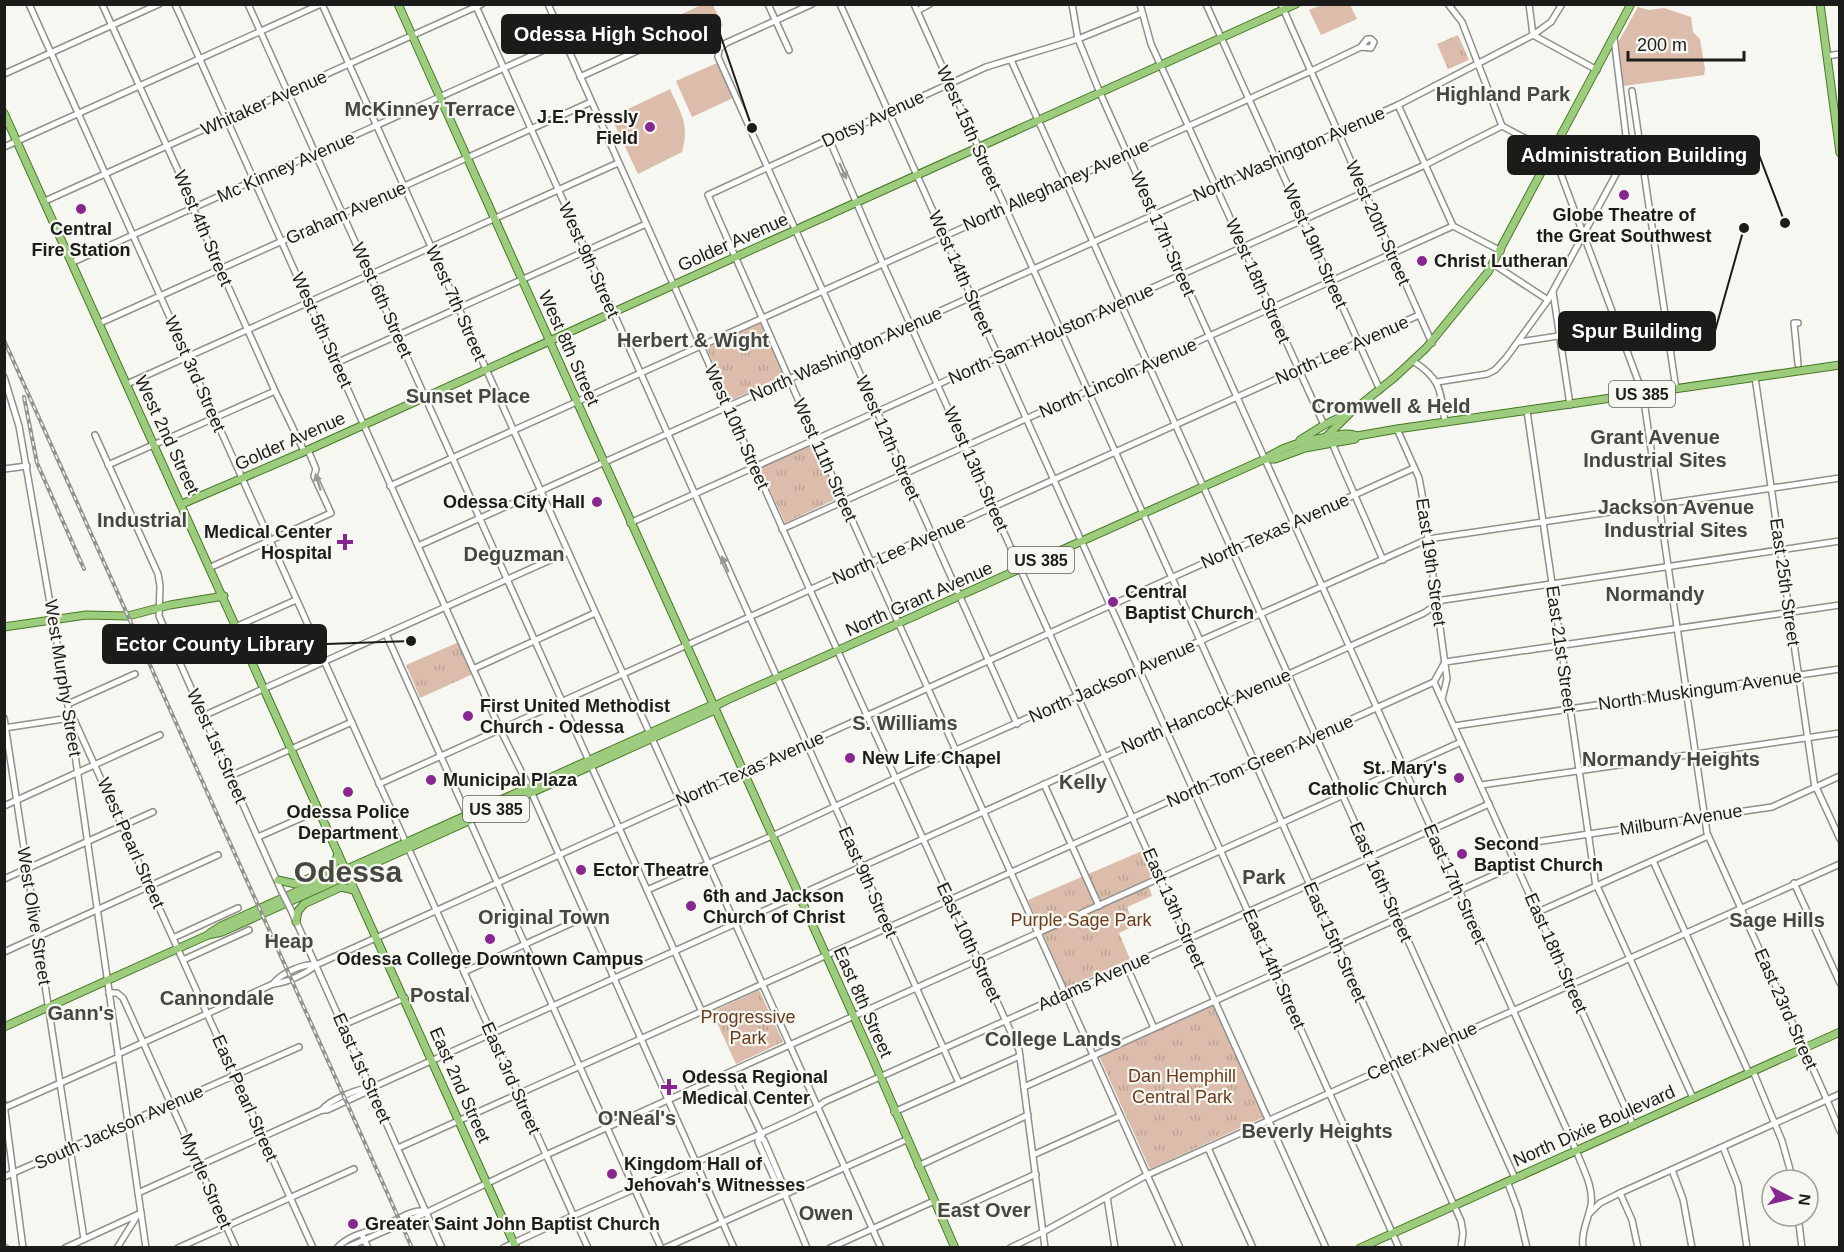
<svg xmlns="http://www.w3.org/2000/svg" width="1844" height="1252" font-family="Helvetica,sans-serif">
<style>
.grass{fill:url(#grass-tufts)}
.garden{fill:#dcbdac}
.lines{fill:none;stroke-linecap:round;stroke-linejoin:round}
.minor-casing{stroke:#90908b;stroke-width:8}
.major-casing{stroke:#457823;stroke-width:9}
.minor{stroke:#fff;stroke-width:5}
.major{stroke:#9dcc7e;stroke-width:7}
.rail-casing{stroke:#92928e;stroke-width:4}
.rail{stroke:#f7f7f1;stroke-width:1.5;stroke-dasharray:4.5;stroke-linecap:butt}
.minor-bridge-casing{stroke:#90908b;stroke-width:8;stroke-linecap:butt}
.minor-bridge{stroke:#fff;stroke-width:5}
.oneway{fill:#989898}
.poi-dot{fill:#892790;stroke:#f7f7f1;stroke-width:2}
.labels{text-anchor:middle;stroke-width:4.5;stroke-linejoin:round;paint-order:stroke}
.shield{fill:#f7f7f1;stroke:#5d5d5a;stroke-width:1.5}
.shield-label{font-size:16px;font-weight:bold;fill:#1b1b19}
.street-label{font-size:18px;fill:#1b1b19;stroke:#f7f7f1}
.poi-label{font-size:18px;font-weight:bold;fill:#1b1b19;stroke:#f7f7f1;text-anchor:start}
.park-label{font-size:18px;fill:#6a3b1f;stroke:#f7f7f1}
.neighbourhood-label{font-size:20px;font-weight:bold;fill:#474742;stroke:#f7f7f1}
.town-label{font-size:30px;font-weight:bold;fill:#474742;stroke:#f7f7f1}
.leader{fill:none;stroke:#1b1b19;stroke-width:2}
.callout-dot{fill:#1b1b19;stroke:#f7f7f1;stroke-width:2}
.callout{fill:#1b1b19;stroke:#1b1b19;stroke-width:2}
.callout-label{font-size:20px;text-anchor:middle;font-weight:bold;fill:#fff}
</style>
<defs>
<pattern id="grass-tufts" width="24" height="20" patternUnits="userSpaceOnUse" patternTransform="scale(1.5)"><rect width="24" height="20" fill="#dcbdac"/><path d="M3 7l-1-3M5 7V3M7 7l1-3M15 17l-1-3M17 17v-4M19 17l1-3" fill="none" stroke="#bca293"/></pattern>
</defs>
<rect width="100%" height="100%" fill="#f7f7f1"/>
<!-- grass -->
<g class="grass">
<path d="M1458 35 1469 60 1448 69 1437 44Z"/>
<path d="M761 321 785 375 730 401 706 346Z"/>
<path d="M816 443 840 497 785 523 760 468Z"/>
<path d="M459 642 473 674 420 698 406 665Z"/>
<path d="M1144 850 1151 865 1149 887 1152 896 1127 907 1134 926 1119 933 1130 959 1067 988 1028 900Z"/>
<path d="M759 990 783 1042 736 1064 712 1012Z"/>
<path d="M1213 1004 1264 1117 1150 1169 1099 1056Z"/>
</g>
<!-- garden -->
<g class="garden">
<path d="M703 4 713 5 723 26 665 52 654 27Z"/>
<path d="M1321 5H1350L1357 19 1321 35 1309 10Z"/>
<path d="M1638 7 1649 10 1664 8 1691 17 1693 32 1700 39 1705 69 1704 75 1623 86 1616 46Z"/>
<path d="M717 63 733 98 692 117 676 81Z"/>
<path d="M670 89C681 114 690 124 682 152L638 174 611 117Z"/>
</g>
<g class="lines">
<defs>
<g id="minor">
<path d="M29 4 588 1248"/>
<path d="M102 4 181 177 193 208 275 391 304 451"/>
<path d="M175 4 500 729 529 787 734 1248"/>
<path d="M248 4 702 1012"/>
<path d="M322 4 881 1248"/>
<path d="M475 4 959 1083"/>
<path d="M548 4 810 590 1019 1050 1045 1248"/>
<path d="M768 4 789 50"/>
<path d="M812 4 726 43 719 49 718 57 1017 724"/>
<path d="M840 4 1399 1248"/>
<path d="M914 4 1461 1221 1463 1233 1461 1248"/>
<path d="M1072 4 1078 39 1100 93 1576 1150C1582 1167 1594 1187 1591 1205 1588 1220 1581 1232 1583 1248"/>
<path d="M1140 4 1151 44 1324 425"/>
<path d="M1206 4 1380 390"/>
<path d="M1281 4 1432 343"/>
<path d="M1448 4 1462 22 1502 126 1553 153 1643 394 1707 833 1827 1100 1840 1131"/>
<path d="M1529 4 1533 35 1551 22 1562 4"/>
<path d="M917 11 930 4"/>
<path d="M1142 13 1078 39 986 67 708 195 816 440 1180 1248"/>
<path d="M1827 56 1840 54"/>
<path d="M1011 60 1515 1178"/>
<path d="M4 74 159 4"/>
<path d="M580 77 639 50"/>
<path d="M1632 91 1676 389"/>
<path d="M1398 105 1453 226 1501 251"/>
<path d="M829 139 883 264 1326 1248"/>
<path d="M4 147 321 4"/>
<path d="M45 201 482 4"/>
<path d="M73 262 564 41"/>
<path d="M1493 264 1548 300"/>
<path d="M1553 292 1570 405"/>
<path d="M100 323 591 102"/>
<path d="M1519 342 1617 327"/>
<path d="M1413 361C1442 380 1440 390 1445 422"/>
<path d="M336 363 646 224"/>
<path d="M1798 364 1794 323H1798"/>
<path d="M4 377 19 426 68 706 146 1248"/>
<path d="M1755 377 1815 788"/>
<path d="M1437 382 1487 374 1495 370 1506 358 1548 300 1628 152 1614 38"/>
<path d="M127 384 618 163"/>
<path d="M1527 411 1596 887"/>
<path d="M1397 429 1419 478 1422 494 1447 679 1442 699"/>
<path d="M95 435 158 574 160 586 159 616 281 890"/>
<path d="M1332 443 1383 560"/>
<path d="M108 465 275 391"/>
<path d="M4 469 27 466"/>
<path d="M390 486 1311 71 1361 47 1367 39H1371L1374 42 1371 48 1361 47"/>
<path d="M630 523 1425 165 1502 126"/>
<path d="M782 529 1453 226"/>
<path d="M418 546 1398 105 1533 35 1597 70"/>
<path d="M211 567 331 513 314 476 316 469 308 450"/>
<path d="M386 634 661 1248"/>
<path d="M175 654 296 600"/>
<path d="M1445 662 1840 605"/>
<path d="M473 669 595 613"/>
<path d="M1434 682 1633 1125"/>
<path d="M68 704 135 674"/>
<path d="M71 713 313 1248"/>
<path d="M203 716 568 552"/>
<path d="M4 718 84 1239"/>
<path d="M1454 726 1840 669"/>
<path d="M4 728 70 718"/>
<path d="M230 776 352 722"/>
<path d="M379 784 1419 315"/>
<path d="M1044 784 1099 906"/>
<path d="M1481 785 1840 733"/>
<path d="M1816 787 1840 839"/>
<path d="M4 806 160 735"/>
<path d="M258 837 319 810"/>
<path d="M1508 846 1772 807 1840 776"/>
<path d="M1653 861 1749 1073"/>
<path d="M4 879 153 812"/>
<path d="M1794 883 1840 983"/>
<path d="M1597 886 1693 1098"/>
<path d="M647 890 772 836 956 750 1428 539 1840 478"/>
<path d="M291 910 442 1248"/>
<path d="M1538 912 1708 836"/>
<path d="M173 938 238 908"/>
<path d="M4 952 218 855"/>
<path d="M183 960 249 930"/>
<path d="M1127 967 1154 1028"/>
<path d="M464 972 587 916"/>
<path d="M273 984C280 974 303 963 316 965"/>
<path d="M109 993H117L123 998 236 1248"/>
<path d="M343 1025 405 998"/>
<path d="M118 1054 273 984C286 983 306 974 316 965L1414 468"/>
<path d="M1753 1071 1782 1141 1793 1180"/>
<path d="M732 1072 762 1135"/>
<path d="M1024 1087 1516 865"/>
<path d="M4 1104 23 1248"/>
<path d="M4 1108 119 1057"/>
<path d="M322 1110C329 1100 359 1088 371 1088"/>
<path d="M894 1112 1020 1056"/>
<path d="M759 1136 758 1142 779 1189H782L785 1195 807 1248"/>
<path d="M760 1138 764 1140 784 1187 782 1189"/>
<path d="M1723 1147 1738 1185 1747 1248"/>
<path d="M398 1148 1434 682 1445 662"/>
<path d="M1208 1148 1253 1248"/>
<path d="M1033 1155 1120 1116"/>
<path d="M918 1166 1028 1115"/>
<path d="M1672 1170 1683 1199 1692 1248"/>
<path d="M4 1177 299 1047"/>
<path d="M1507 1181 1518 1210 1527 1248"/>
<path d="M138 1193 322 1110H327L366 1092 371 1088 1424 613 1443 600 1840 541"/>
<path d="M1620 1193 1632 1220 1638 1248"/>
<path d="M1107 1197 1115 1248"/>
<path d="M1590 1213 1600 1203 1620 1193 1840 1094"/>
<path d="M1798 1216 1802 1248"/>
<path d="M941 1217 1036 1174"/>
<path d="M363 1237 368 1248"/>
<path d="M4 1247 6 1248"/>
<path d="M65 1248 141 1213"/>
<path d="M117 1248 137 1216"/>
<path d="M178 1248 354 1169"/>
<path d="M337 1248C350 1234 369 1232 385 1225 398 1220 412 1209 426 1211"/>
<path d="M346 1248 421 1215 546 1155 1461 742"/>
<path d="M503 1248C607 1198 715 1157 818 1107L824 1102 1489 804"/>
<path d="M665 1248 906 1140"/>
<path d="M830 1248 934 1201"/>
<path d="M1010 1248 1043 1232 1147 1175 1840 864"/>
</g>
<g id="major">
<path d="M398 4 872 1057 955 1248"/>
<path d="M1820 4 1840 153"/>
<path d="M4 113 516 1248"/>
<path d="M1326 437 1350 413 1395 377 1426 348 1488 272 1631 4"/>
<path d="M1300 440 1324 425 1345 415"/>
<path d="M1265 459H1275L1305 448 1355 439 1357 436 1397 429 1840 365"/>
<path d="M182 504 308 450 1296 4"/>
<path d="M4 627 86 615 128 616 170 605 224 596"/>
<path d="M278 880 296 884 330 869 335 864 338 853"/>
<path d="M296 922 298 911 304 904 341 887 354 890"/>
<path d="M210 933 221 926 287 896 712 705H716"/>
<path d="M4 1027 208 935 222 932 653 738 715 710 717 705 727 700 1265 459C1285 445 1304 441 1328 437 1339 435 1347 432 1357 436"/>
<path d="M1360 1248 1840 1032"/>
</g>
</defs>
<!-- minor casing -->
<use href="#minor" class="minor-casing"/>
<!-- major casing -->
<use href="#major" class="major-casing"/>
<!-- minor -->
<use href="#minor" class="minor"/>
<!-- major -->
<use href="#major" class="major"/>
<defs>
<g id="rail">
<path d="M4 340 412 1248"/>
<path d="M24 397 37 463 84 569"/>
</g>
</defs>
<!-- rail casing -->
<use href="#rail" class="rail-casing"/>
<!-- rail -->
<use href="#rail" class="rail"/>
<defs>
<path id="minor-bridge" d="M281 890 291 910"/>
</defs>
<!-- minor-bridge casing -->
<use href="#minor-bridge" class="minor-bridge-casing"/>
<!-- minor-bridge -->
<use href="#minor-bridge" class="minor-bridge"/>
</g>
<!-- one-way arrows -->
<defs><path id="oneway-solid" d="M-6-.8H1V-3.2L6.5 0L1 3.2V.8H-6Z" transform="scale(1.5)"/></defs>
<g class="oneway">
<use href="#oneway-solid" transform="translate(843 171) rotate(66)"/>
<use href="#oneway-solid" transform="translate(318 482) rotate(-108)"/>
<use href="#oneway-solid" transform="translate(725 564) rotate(-114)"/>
</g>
<!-- markers -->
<g class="poi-dot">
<circle cx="650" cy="127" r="6"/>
<circle cx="1624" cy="195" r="6"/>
<circle cx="81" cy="209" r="6"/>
<circle cx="1422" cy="261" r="6"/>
<circle cx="597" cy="502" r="6"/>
<path d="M342 533h6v6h6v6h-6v6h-6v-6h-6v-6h6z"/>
<circle cx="1113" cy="602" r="6"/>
<circle cx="468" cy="716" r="6"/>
<circle cx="850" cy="758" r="6"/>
<circle cx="1459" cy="778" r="6"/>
<circle cx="431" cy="780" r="6"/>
<circle cx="348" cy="792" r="6"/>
<circle cx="1462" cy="854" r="6"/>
<circle cx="581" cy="870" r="6"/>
<circle cx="691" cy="906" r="6"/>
<circle cx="490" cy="939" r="6"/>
<path d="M666 1078h6v6h6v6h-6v6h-6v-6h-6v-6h6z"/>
<circle cx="612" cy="1174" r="6"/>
<circle cx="353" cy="1224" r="6"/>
</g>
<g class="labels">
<!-- shield labels -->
<g class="shield">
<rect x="1609" y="381" width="66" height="26" rx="4.5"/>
<rect x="1008" y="547" width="66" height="26" rx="4.5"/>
<rect x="463" y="796" width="66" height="26" rx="4.5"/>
</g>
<g class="shield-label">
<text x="1642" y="400">US 385</text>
<text x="1041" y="566">US 385</text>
<text x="496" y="815">US 385</text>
</g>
<!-- street labels -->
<g class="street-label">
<text transform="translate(264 103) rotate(-24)" y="6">Whitaker Avenue</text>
<text transform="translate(873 119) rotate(-25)" y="6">Dotsy Avenue</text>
<text transform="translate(969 128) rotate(66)" y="6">West 15th Street</text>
<text transform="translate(1289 154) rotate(-24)" y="6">North Washington Avenue</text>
<text transform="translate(286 167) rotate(-24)" y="6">Mc Kinney Avenue</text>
<text transform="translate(1056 185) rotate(-24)" y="6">North Alleghaney Avenue</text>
<text transform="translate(346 213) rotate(-24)" y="6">Graham Avenue</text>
<text transform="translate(1378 223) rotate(66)" y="6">West 20th Street</text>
<text transform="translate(203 228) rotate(67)" y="6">West 4th Street</text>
<text transform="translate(1163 234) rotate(66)" y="6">West 17th Street</text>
<text transform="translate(733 242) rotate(-24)" y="6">Golder Avenue</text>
<text transform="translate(1315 246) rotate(66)" y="6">West 19th Street</text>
<text transform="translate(589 260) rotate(66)" y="6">West 9th Street</text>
<text transform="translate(961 273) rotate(66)" y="6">West 14th Street</text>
<text transform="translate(1258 281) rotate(66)" y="6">West 18th Street</text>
<text transform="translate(382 300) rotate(66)" y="6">West 6th Street</text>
<text transform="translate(456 303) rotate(66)" y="6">West 7th Street</text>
<text transform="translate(322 330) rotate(66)" y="6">West 5th Street</text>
<text transform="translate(1051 334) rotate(-24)" y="6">North Sam Houston Avenue</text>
<text transform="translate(569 348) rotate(66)" y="6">West 8th Street</text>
<text transform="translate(1342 350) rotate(-24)" y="6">North Lee Avenue</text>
<text transform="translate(846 354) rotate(-24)" y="6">North Washington Avenue</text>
<text transform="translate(195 374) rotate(66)" y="6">West 3rd Street</text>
<text transform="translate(1118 378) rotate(-24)" y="6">North Lincoln Avenue</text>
<text transform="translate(737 427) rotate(66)" y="6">West 10th Street</text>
<text transform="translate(167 435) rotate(65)" y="6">West 2nd Street</text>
<text transform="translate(888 438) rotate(66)" y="6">West 12th Street</text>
<text transform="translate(290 441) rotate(-24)" y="6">Golder Avenue</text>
<text transform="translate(825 460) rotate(66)" y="6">West 11th Street</text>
<text transform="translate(976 469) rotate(66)" y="6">West 13th Street</text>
<text transform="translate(1275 531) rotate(-24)" y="6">North Texas Avenue</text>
<text transform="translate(899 550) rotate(-24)" y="6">North Lee Avenue</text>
<text transform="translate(1431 562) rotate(82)" y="6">East 19th Street</text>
<text transform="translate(1785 582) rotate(82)" y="6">East 25th Street</text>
<text transform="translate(919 599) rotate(-24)" y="6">North Grant Avenue</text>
<text transform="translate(1561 649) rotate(82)" y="6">East 21st Street</text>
<text transform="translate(63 678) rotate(81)" y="6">West Murphy Street</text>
<text transform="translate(1112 681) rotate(-24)" y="6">North Jackson Avenue</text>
<text transform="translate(1700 690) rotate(-8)" y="6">North Muskingum Avenue</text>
<text transform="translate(1206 711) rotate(-24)" y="6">North Hancock Avenue</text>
<text transform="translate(217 746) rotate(66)" y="6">West 1st Street</text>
<text transform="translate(1260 761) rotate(-24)" y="6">North Tom Green Avenue</text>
<text transform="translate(750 769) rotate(-24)" y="6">North Texas Avenue</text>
<text transform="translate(1681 820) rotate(-9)" y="6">Milburn Avenue</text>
<text transform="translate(131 843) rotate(66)" y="6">West Pearl Street</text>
<text transform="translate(868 882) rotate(66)" y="6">East 9th Street</text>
<text transform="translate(1381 882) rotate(66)" y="6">East 16th Street</text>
<text transform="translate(1455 884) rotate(66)" y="6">East 17th Street</text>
<text transform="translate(1174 908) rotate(66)" y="6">East 13th Street</text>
<text transform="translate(34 916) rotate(81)" y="6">West Olive Street</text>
<text transform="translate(969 942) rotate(65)" y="6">East 10th Street</text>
<text transform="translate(1335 942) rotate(66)" y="6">East 15th Street</text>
<text transform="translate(1556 953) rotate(66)" y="6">East 18th Street</text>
<text transform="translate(1274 969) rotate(66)" y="6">East 14th Street</text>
<text transform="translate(1094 981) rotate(-24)" y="6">Adams Avenue</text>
<text transform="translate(863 1002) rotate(66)" y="6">East 8th Street</text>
<text transform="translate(1786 1009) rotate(66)" y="6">East 23rd Street</text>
<text transform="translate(1422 1051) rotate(-24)" y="6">Center Avenue</text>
<text transform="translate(362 1068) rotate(66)" y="6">East 1st Street</text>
<text transform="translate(511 1078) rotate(66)" y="6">East 3rd Street</text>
<text transform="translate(460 1085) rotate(66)" y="6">East 2nd Street</text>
<text transform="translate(245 1098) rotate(66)" y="6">East Pearl Street</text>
<text transform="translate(1594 1126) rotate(-24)" y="6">North Dixie Boulevard</text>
<text transform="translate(119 1127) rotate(-24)" y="6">South Jackson Avenue</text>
<text transform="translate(206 1181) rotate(66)" y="6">Myrtle Street</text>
</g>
<!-- poi labels -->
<g class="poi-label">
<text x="638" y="123" text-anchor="end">J.E. Pressly<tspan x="638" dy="21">Field</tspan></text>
<text x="1624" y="221" text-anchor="middle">Globe Theatre of<tspan x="1624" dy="21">the Great Southwest</tspan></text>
<text x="81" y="235" text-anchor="middle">Central<tspan x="81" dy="21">Fire Station</tspan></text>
<text x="1434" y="267">Christ Lutheran</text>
<text x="585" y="508" text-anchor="end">Odessa City Hall</text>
<text x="332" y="538" text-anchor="end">Medical Center<tspan x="332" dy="21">Hospital</tspan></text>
<text x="1125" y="598">Central<tspan x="1125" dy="21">Baptist Church</tspan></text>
<text x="480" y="712">First United Methodist<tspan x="480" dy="21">Church - Odessa</tspan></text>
<text x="862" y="764">New Life Chapel</text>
<text x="1447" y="774" text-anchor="end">St. Mary's<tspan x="1447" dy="21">Catholic Church</tspan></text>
<text x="443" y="786">Municipal Plaza</text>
<text x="348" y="818" text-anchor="middle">Odessa Police<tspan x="348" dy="21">Department</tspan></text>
<text x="1474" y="850">Second<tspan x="1474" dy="21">Baptist Church</tspan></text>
<text x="593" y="876">Ector Theatre</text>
<text x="703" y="902">6th and Jackson<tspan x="703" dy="21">Church of Christ</tspan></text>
<text x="490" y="965" text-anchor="middle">Odessa College Downtown Campus</text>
<text x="682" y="1083">Odessa Regional<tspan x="682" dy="21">Medical Center</tspan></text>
<text x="624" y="1170">Kingdom Hall of<tspan x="624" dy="21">Jehovah's Witnesses</tspan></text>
<text x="365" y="1230">Greater Saint John Baptist Church</text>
</g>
<!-- park labels -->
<g class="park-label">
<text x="1081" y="926">Purple Sage Park</text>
<text x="748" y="1023">Progressive<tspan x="748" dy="21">Park</tspan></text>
<text x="1182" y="1082">Dan Hemphill<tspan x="1182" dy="21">Central Park</tspan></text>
</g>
<!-- neighbourhood labels -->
<g class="neighbourhood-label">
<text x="1503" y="101">Highland Park</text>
<text x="430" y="116">McKinney Terrace</text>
<text x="693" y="347">Herbert &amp; Wight</text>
<text x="468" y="403">Sunset Place</text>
<text x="1391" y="413">Cromwell &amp; Held</text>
<text x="1655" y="444">Grant Avenue<tspan x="1655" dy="23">Industrial Sites</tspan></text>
<text x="1676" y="514">Jackson Avenue<tspan x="1676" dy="23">Industrial Sites</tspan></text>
<text x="142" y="527">Industrial</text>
<text x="514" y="561">Deguzman</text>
<text x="1655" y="601">Normandy</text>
<text x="905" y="730">S. Williams</text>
<text x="1671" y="766">Normandy Heights</text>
<text x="1083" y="789">Kelly</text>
<text x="1264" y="884">Park</text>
<text x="544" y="924">Original Town</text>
<text x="1777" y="927">Sage Hills</text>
<text x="289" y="948">Heap</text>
<text x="440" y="1002">Postal</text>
<text x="217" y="1005">Cannondale</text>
<text x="81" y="1020">Gann's</text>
<text x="1053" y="1046">College Lands</text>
<text x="637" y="1125">O'Neal's</text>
<text x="1317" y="1138">Beverly Heights</text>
<text x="984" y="1217">East Over</text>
<text x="826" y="1220">Owen</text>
</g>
<!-- town labels -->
<g class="town-label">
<text x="348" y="882">Odessa</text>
</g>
</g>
<!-- callouts -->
<path class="leader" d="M752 128L720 34M1785 223L1759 155M1744 228L1715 331M411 641L326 644"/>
<g class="callout-dot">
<circle cx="752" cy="128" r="6"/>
<circle cx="1785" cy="223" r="6"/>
<circle cx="1744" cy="228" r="6"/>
<circle cx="411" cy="641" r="6"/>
</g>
<g class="callout">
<rect x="502" y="15" width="218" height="38" rx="6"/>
<rect x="1508" y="136" width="251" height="38" rx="6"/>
<rect x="1559" y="312" width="156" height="38" rx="6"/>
<rect x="103" y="625" width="223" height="38" rx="6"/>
</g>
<g class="callout-label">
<text x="611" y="41">Odessa High School</text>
<text x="1634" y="162">Administration Building</text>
<text x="1637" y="338">Spur Building</text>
<text x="215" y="651">Ector County Library</text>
</g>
<!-- border -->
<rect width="1844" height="1252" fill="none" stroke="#1b1b19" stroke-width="12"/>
<!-- north arrow -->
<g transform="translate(1790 1198) rotate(97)"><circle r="28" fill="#f7f7f1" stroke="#9f9f9b" stroke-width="1.5"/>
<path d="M0-4.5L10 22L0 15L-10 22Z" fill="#892790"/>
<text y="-9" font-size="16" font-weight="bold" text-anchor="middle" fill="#1b1b19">N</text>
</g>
<!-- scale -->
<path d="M1628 51v9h116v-9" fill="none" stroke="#1b1b19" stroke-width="3"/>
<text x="1637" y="51" font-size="18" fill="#1b1b19" stroke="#f7f7f1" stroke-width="4.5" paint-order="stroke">200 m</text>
</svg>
